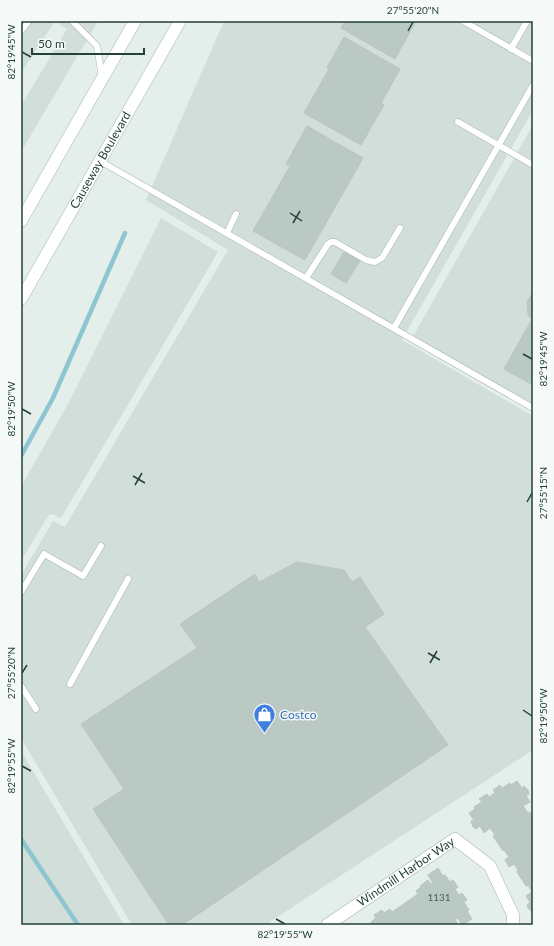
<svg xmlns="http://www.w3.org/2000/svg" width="554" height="946" font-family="Lato,sans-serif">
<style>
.built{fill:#d2ded9}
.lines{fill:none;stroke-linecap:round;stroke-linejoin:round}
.stream{stroke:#8dc6d2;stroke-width:4.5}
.building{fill:#bac9c3;stroke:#b7c7c1}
.lane-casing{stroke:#a6b6b1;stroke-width:7}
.street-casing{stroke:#a6b6b1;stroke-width:13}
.secondary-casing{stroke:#a3b9b2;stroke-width:13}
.lane{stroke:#fff;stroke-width:6}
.street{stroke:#fff;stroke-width:12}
.secondary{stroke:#fff;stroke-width:12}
.ticks{fill:none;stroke:#234039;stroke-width:1.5}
.labels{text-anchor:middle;stroke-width:3;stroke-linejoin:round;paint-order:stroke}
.number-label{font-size:10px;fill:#49625c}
.street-label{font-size:12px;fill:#234039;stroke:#f5faf8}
.shop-label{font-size:12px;fill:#366cbe;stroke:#f5faf8;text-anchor:start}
.neatline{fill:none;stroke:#234039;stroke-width:1.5}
.ticks-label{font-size:10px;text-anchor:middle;fill:#234039}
</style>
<rect width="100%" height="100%" fill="#e4eeea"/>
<!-- built -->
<g class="built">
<path d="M21 21H55L21 73Z"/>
<path d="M55 21H98L21 152V106L67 29Z"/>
<path d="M224 21H533V110L402 340 533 416V750L265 925H132L21 738V575L53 521 65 527 228 250 146 200Z"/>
<path d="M533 125V409L412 338Z"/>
<path d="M161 218 218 252 61 518 52 514 48 516 21 561V487L68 404Z"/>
<path d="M21 751 124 925H21Z"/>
</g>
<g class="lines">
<!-- stream -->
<g class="stream">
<path d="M21 456 53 398 125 233"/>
<path d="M21 839 78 925"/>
</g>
</g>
<!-- building -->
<g class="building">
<path d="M345 21H416L395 59 341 28Z"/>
<path d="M344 37 400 69 381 103 384 105 361 145 304 113 329 69 327 68Z"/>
<path d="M307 126 363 158 305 260 253 231 290 166 286 164Z"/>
<path d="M344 252 360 261 346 283 331 274Z"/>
<path d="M533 292V385L504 369 532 319 528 315 527 302Z"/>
<path d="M297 562 344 570 352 582 360 577 384 614 365 627 448 745 182 925H169L93 809 124 789 81 724 197 648 180 624 255 574 259 582Z"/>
<path d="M517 781 522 788 524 786 528 790 529 794 526 796 530 802 523 806 528 813 530 812 533 817V911L532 912 528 908 527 905 530 902 526 896 532 892 528 885 526 886 517 872 518 870 514 864 509 867 505 860 509 857 504 850 503 851 493 836 495 835 490 828 484 833 480 826 476 829 473 827 471 821 474 820 469 813 475 809 474 807 482 802 479 799 487 794 489 797 495 793 493 790 500 785 502 788 510 783 511 785Z"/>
<path d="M438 868 443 876 445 875 450 882 453 880 458 887 455 889 459 895 462 893 467 900 464 902 469 910 467 911 472 919 463 925 457 918 455 919 457 923 455 925H372L371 922 376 918 374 915 382 910 384 913 390 909 392 912 418 894 416 891 421 887 420 886 428 880 431 884 433 883 428 875Z"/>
</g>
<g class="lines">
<defs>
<g id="lane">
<path d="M72 21 97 46 102 77"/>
<path d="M463 21 533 61"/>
<path d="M21 31 29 21"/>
<path d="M511 49 527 21"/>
<path d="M458 122 533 165"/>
<path d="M100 161 533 408"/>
<path d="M227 233 236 214"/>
<path d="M306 278 328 244 331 242H335L366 260 375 262 382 258 400 228"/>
<path d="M394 328 533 85"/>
<path d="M21 592 44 554 83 576 101 546"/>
<path d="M70 684 128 579"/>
<path d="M21 686 36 709"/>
</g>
<g id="street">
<path id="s1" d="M327 925 455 839 490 866 513 915V925"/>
</g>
<g id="secondary">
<path d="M21 221 135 21"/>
<path id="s2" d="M21 299 180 21"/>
</g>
</defs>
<!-- lane casing -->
<use href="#lane" class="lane-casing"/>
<!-- street casing -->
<use href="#street" class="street-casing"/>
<!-- secondary casing -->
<use href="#secondary" class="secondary-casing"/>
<!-- lane -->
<use href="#lane" class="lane"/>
<!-- street -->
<use href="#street" class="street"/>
<!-- secondary -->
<use href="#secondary" class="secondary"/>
</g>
<!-- ticks -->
<path class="ticks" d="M408 31 413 22M22 52 31 57M290 213 302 221M293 223 300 211M523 354 532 359M22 409 31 414M133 476 145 483M135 485 142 473M527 502 532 493M428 653 440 660M430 663 437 651M22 673 27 665M523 710 532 716M22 766 31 771M276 919 285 924"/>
<!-- icons -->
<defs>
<symbol id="shop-pin" viewBox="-11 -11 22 30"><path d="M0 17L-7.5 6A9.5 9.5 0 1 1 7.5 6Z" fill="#3f7fe0" stroke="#f5faf8"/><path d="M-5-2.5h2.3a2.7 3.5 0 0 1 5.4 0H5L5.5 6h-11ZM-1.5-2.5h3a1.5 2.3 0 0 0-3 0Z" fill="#fff"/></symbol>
</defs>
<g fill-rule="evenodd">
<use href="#shop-pin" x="252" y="702" width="25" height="34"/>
</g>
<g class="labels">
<!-- number labels -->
<g class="number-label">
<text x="439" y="901">1131</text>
</g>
<!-- street labels -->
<g class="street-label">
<text dy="4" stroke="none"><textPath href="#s2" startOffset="160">Causeway Boulevard</textPath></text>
<text dy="4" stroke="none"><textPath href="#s1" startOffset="95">Windmill Harbor Way</textPath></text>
</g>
<!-- shop labels -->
<g class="shop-label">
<text x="280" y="719">Costco</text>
</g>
</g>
<!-- border -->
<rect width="554" height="946" fill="none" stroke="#f5faf8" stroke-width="44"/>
<!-- scale -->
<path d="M32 48v6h112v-6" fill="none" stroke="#234039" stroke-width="2"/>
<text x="38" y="48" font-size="12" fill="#234039" stroke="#f5faf8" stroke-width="3" paint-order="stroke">50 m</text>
<rect x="22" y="22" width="510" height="902" class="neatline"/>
<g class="ticks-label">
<text x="413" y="14">27°55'20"N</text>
<text transform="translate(11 52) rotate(-90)" y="4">82°19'45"W</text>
<text transform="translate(543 359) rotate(-90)" y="4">82°19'45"W</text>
<text transform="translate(11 409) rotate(-90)" y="4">82°19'50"W</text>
<text transform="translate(543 493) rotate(-90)" y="4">27°55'15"N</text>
<text transform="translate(11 673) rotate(-90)" y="4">27°55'20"N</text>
<text transform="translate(543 716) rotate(-90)" y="4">82°19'50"W</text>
<text transform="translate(11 766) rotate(-90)" y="4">82°19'55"W</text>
<text x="285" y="938">82°19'55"W</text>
</g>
</svg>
